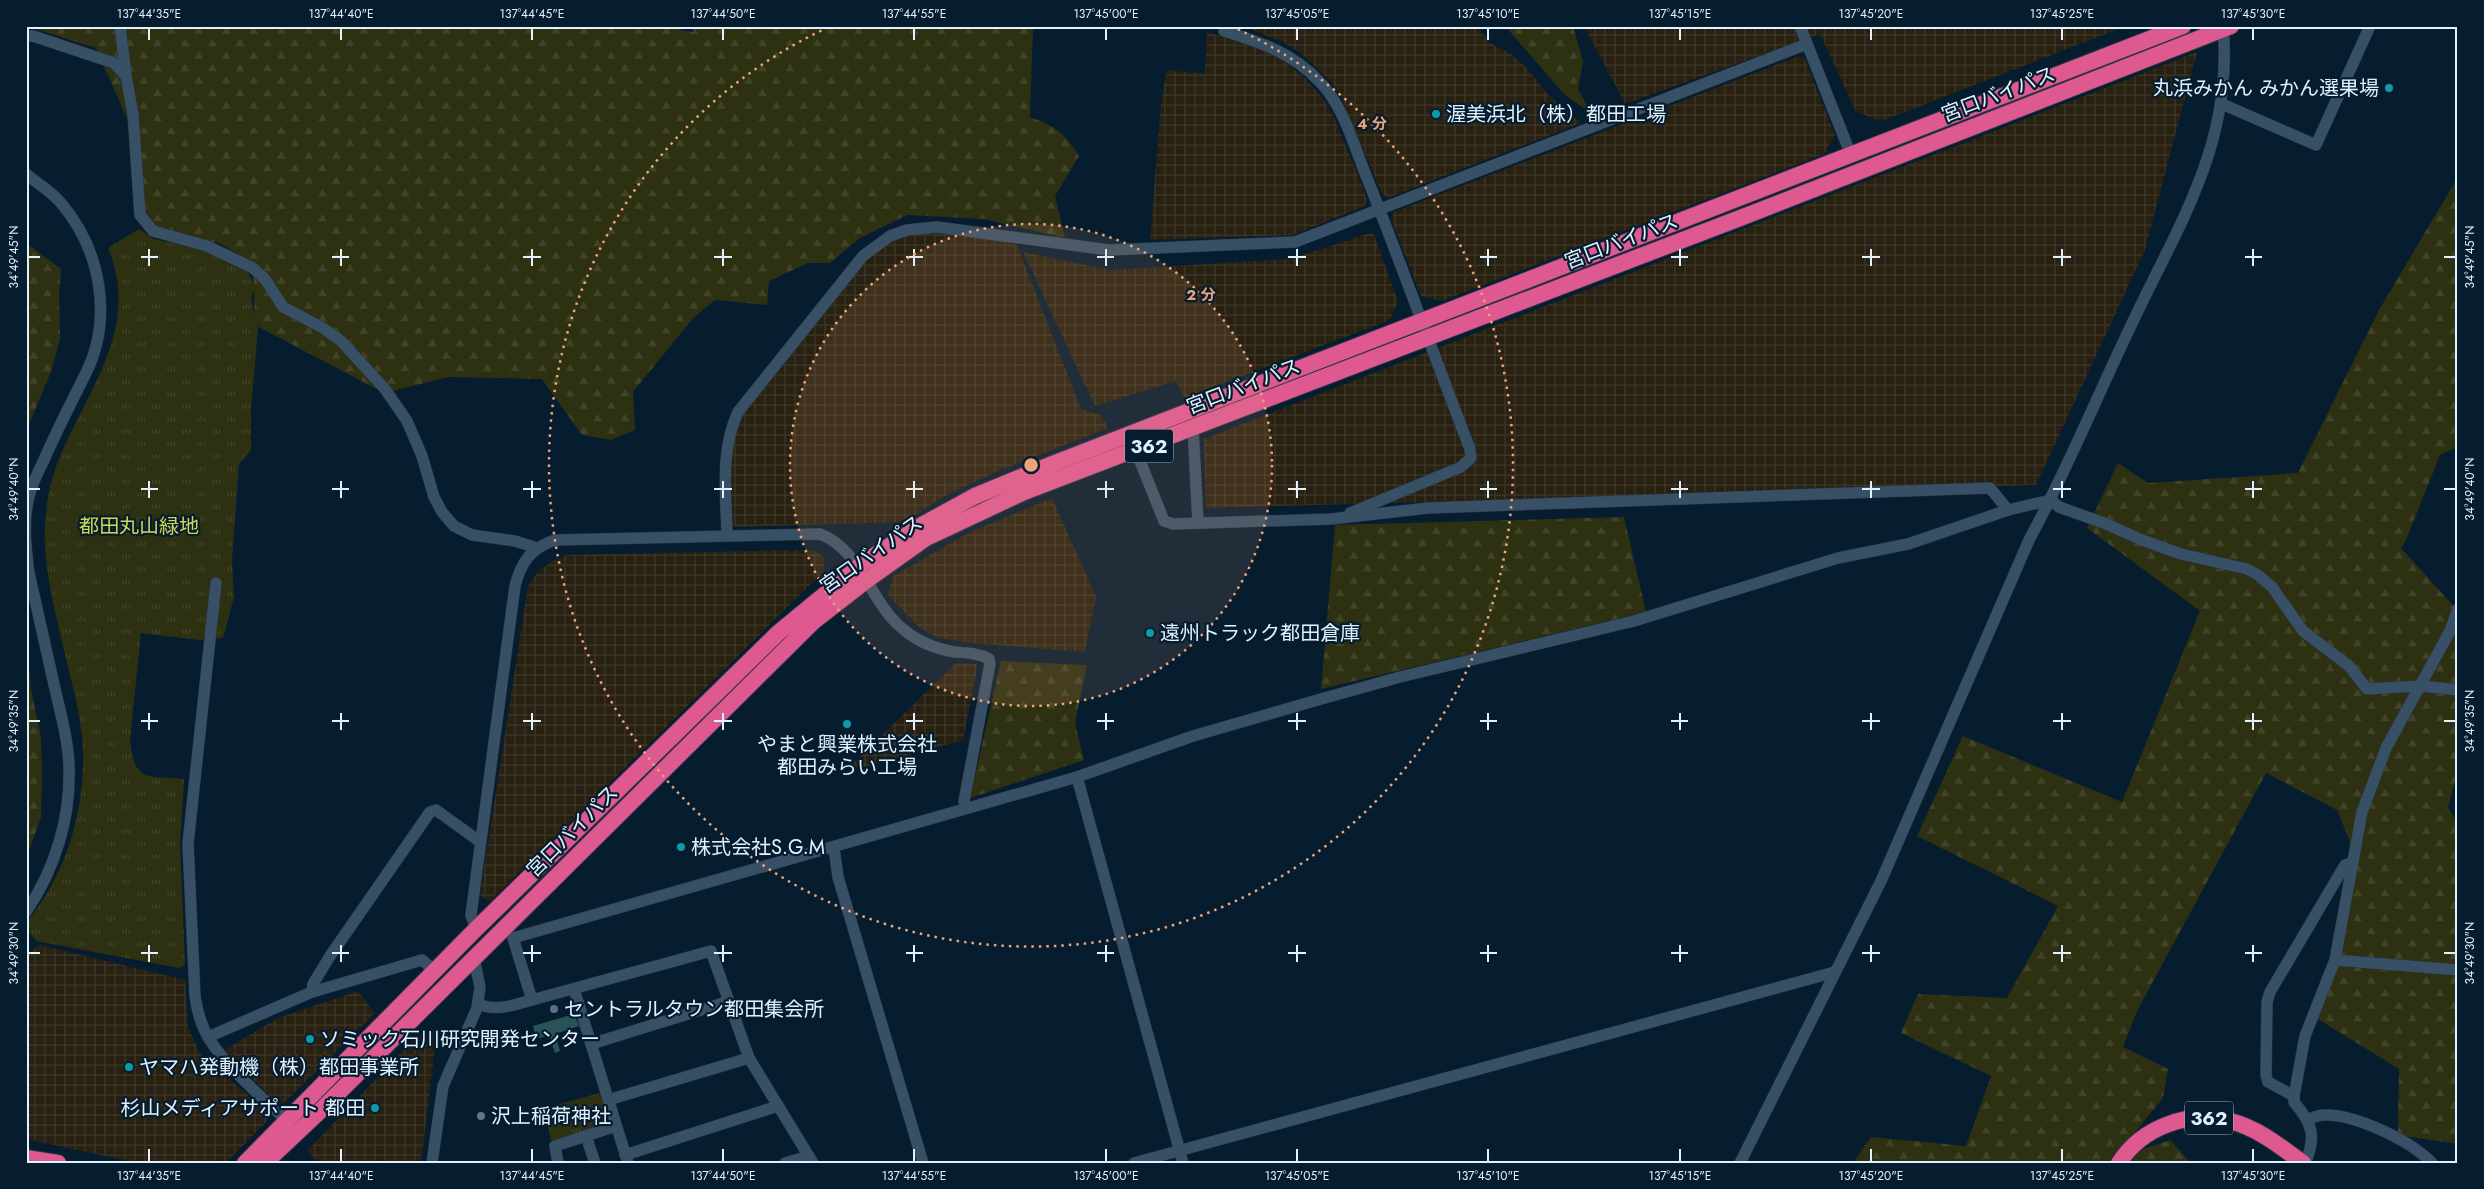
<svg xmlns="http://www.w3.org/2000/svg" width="2484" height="1189" font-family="Jost,'Noto Sans JP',sans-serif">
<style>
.industrial{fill:url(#industrial-grid)}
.forest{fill:url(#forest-firs)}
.park{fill:url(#park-tufts)}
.water{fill:#285457}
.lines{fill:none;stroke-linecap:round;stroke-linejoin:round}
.minor-casing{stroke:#2d3545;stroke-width:12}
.highway-casing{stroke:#2d3545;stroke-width:18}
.minor{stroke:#375066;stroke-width:11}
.highway{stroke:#df5991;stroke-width:16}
.ticks{fill:none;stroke:#e2f1fe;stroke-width:2}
.ring{fill:none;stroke:#efa378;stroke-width:2.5;stroke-dasharray:2.5 5}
.culture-dot{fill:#0f9aa8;stroke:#051d2f;stroke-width:2}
.service-dot{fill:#5c6f8a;stroke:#051d2f;stroke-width:2}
.worship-dot{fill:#6b7280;stroke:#051d2f;stroke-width:2}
.labels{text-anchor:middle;stroke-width:4.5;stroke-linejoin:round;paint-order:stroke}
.shield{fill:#051d2f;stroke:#a0b1c0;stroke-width:1}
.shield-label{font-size:19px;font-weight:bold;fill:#e2f1fe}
.poi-label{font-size:20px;fill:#e2f1fe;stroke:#051d2f;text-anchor:start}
.street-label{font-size:20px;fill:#e2f1fe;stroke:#051d2f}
.park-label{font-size:20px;fill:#ced755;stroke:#051d2f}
.centre{fill:#efa378;stroke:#051d2f;stroke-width:2.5}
.ring-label{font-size:15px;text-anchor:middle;font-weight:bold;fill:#efa378;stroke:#051d2f;stroke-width:4.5;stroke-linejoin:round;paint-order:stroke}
.neatline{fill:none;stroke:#e2f1fe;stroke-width:2}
.ticks-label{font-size:12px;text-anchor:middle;fill:#e2f1fe}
</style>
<defs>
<pattern id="industrial-grid" width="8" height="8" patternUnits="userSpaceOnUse" patternTransform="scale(1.25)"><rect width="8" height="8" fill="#282111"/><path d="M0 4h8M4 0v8" fill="none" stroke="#3d3729"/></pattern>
<pattern id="forest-firs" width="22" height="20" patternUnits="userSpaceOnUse" patternTransform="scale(1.25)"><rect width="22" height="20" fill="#2e3012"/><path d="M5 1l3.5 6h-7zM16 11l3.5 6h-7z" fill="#42442a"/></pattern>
<pattern id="park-tufts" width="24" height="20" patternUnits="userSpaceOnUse" patternTransform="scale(1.25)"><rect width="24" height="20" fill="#2e3012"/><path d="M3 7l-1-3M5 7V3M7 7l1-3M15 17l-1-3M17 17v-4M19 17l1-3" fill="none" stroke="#42442a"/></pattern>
</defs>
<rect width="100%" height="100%" fill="#051d2f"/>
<!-- industrial -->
<g class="industrial">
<path d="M1242 26H1477L1490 43 1511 54 1527 68 1547 94 1581 123 1388 198 1382 194 1340 95 1330 81 1302 54 1283 42Z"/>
<path d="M1584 26H2126L1882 121 1856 112 1820 34 1625 104Z"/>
<path d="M1207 32 1259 48 1283 60 1307 80 1323 99 1334 117 1363 188 1367 201 1365 206 1293 235 1150 240 1161 103 1167 70 1205 74Z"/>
<path d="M2197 52 2145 250 2036 485 1206 508 1204 439Z"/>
<path d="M1799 56 1805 59 1835 135 1824 154 1442 301 1421 296 1391 219 1394 212Z"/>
<path d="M932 230 989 238 1017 245 1081 409 1101 415 1108 428 998 471 945 496 904 522 736 527 731 523 730 457 736 429 746 409 867 258 883 245 899 237Z"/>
<path d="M1373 232 1398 301 1390 320 1184 398 1176 381 1095 406 1023 252 1110 270 1290 259Z"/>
<path d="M1052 498 1096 597 1085 652 969 643 945 639 932 635 919 627 888 595 893 576 972 531Z"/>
<path d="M800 550 816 551 824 557V571L490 901 480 895 528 586 538 572 551 562 567 555Z"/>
<path d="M956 663 976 664 977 669 963 740 857 769 851 765Z"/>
<path d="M39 945 185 980 188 1027 200 1054 269 1113 268 1120 226 1163H138L26 1139V955Z"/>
<path d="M358 991 375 1013 280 1107 225 1050 278 1018Z"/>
<path d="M437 1030 421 1163H320L307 1151 416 1037Z"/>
</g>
<!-- forest -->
<g class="forest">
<path d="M26 26H677L681 30 693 32 694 26H1033L1030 117C1055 126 1065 133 1079 156L1055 196 1065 238 984 219 907 215 860 238 830 263H808L769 281 767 305 715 300 694 317 633 392 635 430 611 440 582 435 542 379 449 377 384 393 255 325 253 263 219 243 167 235 142 217 130 125 96 48Z"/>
<path d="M1505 26H1573L1583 61 1578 89 1591 113 1565 95Z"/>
<path d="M2458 177V447L2440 455 2406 540 2401 548 2458 611V769L2448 808 2458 823V1144L2398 1135 2399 1069 2313 1016 2358 861 2337 810 2266 773 2137 1011 2123 1047 2168 1069 2163 1098 2110 1163H1853L1871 1137 1966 1146 1991 1076 1901 1033 1918 994 2007 998 2058 906 1917 836 1963 736 2122 802 2200 611 2087 528 2118 463 2148 483 2298 473 2379 310Z"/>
<path d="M26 243 61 269 59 296 60 339 51 372 26 431Z"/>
<path d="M1624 517 1646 612 1321 689 1335 525Z"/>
<path d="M26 651 28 652 31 689 41 737 42 774 41 817 26 859Z"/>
<path d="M1001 661 1087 665 1075 723 1084 760 970 798Z"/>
<path d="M2170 1140 2191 1163H2130L2137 1151Z"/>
</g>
<!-- park -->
<g class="park">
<path d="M139 229 154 239 202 249 248 272 255 286 251 298 258 328 251 410V450L239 464 232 560 234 597 223 638 200 640 141 633 130 740C135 784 146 775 184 779L180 843 185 965 179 968 36 941 26 928V923C69 872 88 801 82 736 78 700 66 663 59 628 51 595 43 558 45 524 46 509 48 493 52 479 76 401 145 335 108 248Z"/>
<path d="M600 1093 610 1124 551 1141 545 1108Z"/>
</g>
<!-- water -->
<path class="water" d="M574 1014 579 1026 555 1034 560 1051 555 1053 549 1035 536 1039 533 1026Z"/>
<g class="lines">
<defs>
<g id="minor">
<path d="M120 26 126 76 133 114 140 215 153 231 207 246 253 268 265 279 283 307 323 328 341 341 385 389 407 421 422 456 434 497 442 512 454 526 472 535 515 541 537 548"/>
<path d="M1800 26 1851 155"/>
<path d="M1224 31C1260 42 1293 53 1320 82 1345 108 1355 150 1369 183 1404 271 1436 361 1470 449L1471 458 1461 467 1350 513"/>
<path d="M26 36H33L114 63 126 76"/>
<path d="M2222 104 2316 145 2370 26"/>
<path d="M26 174C37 183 52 192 61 203 101 250 113 318 86 373 71 403 56 432 43 462 37 474 30 488 28 501 23 524 26 550 29 573 37 609 45 644 53 680 59 708 68 737 69 766 71 818 55 869 26 912"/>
<path d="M1193 428 1198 523"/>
<path d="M1136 451 1164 521 1173 524 1331 519 1428 508 1990 488 2008 510"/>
<path d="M727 534C726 493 720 451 738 412L863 256 890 236 907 230 937 227 1109 250 1295 242 1807 44"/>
<path d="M216 583 188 844 195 996C197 1010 201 1025 208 1037 224 1064 262 1098 286 1120"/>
<path d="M1077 777 1183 1163"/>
<path d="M834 848 838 877 923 1163"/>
<path d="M476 929 471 915 515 586C521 562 531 548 555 540L820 534C862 550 870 603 903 629 918 642 936 649 955 652 967 653 979 653 989 659L990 664 964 801 966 808"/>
<path d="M2335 960 2458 970"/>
<path d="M574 989 628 1163"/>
<path d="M312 992 313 984 330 956 430 812 436 810 479 841"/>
<path d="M478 1004C496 1012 514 1005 532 1000"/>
<path d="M208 1037 312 992 422 960 435 971"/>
<path d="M591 1044 730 1001"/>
<path d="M2294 1096 2268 1082 2266 1075 2267 1002 2270 992 2345 865 2353 862"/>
<path d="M608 1100 749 1058"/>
<path d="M2308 1119C2313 1118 2318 1115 2323 1115 2354 1113 2411 1141 2432 1163"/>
<path d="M586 1136 595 1163"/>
<path d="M625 1155 778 1106"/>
<path d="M432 1163 443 1086 477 1008 480 987 474 958"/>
<path d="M558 1163 555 1146 616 1126"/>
<path d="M785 1163 809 1156"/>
<path d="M813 1163 749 1058 711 951 532 1000 513 938 1077 777 1193 736 1314 701 1400 677 1634 621 1838 558 1908 544 2008 510 2051 500 2059 507 2104 523 2142 540 2181 554 2247 569 2258 575 2272 587 2303 631 2349 666 2367 689 2421 686 2458 690"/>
<path d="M1134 1163 1835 972"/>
<path d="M1740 1163 1881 881 2029 540C2066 472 2095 401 2128 332 2176 228 2234 146 2223 26"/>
<path d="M2305 1163C2317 1137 2312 1123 2294 1102V1096L2305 1036 2335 960 2362 812 2386 748 2450 631 2458 609"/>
</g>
<g id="highway">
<path d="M26 1158 58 1163"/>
<path d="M245 1163 476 929 778 633 863 563 922 525 975 496 1050 465 2183 26"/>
<path d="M265 1163 318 1113 813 622 867 580 926 538 1024 492 1748 215 2231 26"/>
<path d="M2119 1163C2142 1127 2189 1110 2230 1121 2258 1128 2281 1147 2303 1163"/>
</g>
</defs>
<!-- minor casing -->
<use href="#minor" class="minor-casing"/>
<!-- highway casing -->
<use href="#highway" class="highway-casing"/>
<!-- minor -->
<use href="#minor" class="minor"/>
<!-- highway -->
<use href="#highway" class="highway"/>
</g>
<!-- ticks -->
<path class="ticks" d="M149 28V40M341 28V40M532 28V40M723 28V40M914 28V40M1106 28V40M1297 28V40M1488 28V40M1680 28V40M1871 28V40M2062 28V40M2253 28V40M149 249V266M341 249V266M532 249V266M723 249V266M914 249V266M1106 249V266M1297 249V266M1488 249V266M1680 249V266M1871 249V266M2062 249V266M2253 249V266M28 257H40M141 257H158M332 257H349M523 257H541M714 257H732M906 257H923M1097 257H1114M1288 257H1306M1480 257H1497M1671 257H1688M1862 257H1880M2053 257H2071M2245 257H2262M2444 257H2456M149 481V498M341 481V498M532 481V498M723 481V498M914 481V498M1106 481V498M1297 481V498M1488 481V498M1680 481V498M1871 481V498M2062 481V498M2253 481V498M28 489H40M141 489H158M332 489H349M523 489H541M714 489H732M906 489H923M1097 489H1114M1288 489H1306M1480 489H1497M1671 489H1688M1862 489H1880M2053 489H2071M2245 489H2262M2444 489H2456M149 713V730M341 713V730M532 713V730M723 713V730M914 713V730M1106 713V730M1297 713V730M1488 713V730M1680 713V730M1871 713V730M2062 713V730M2253 713V730M28 721H40M141 721H158M332 721H349M523 721H541M714 721H732M906 721H923M1097 721H1114M1288 721H1306M1480 721H1497M1671 721H1688M1862 721H1880M2053 721H2071M2245 721H2262M2444 721H2456M149 945V962M341 945V962M532 945V962M723 945V962M914 945V962M1106 945V962M1297 945V962M1488 945V962M1680 945V962M1871 945V962M2062 945V962M2253 945V962M28 953H40M141 953H158M332 953H349M523 953H541M714 953H732M906 953H923M1097 953H1114M1288 953H1306M1480 953H1497M1671 953H1688M1862 953H1880M2053 953H2071M2245 953H2262M2444 953H2456M149 1149V1162M341 1149V1162M532 1149V1162M723 1149V1162M914 1149V1162M1106 1149V1162M1297 1149V1162M1488 1149V1162M1680 1149V1162M1871 1149V1162M2062 1149V1162M2253 1149V1162"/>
<!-- distance rings -->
<circle cx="1031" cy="465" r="241" fill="#efa378" fill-opacity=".12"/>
<g class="ring">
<circle cx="1031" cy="465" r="241"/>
<path d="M1231 26A482 482 0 1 1 831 26"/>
</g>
<!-- markers -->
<g class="culture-dot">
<circle cx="2389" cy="88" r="5"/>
<circle cx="1436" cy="114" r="5"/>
<circle cx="1150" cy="633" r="5"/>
<circle cx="847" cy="724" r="5"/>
<circle cx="681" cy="847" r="5"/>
<circle cx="310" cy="1039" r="5"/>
<circle cx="129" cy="1067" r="5"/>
<circle cx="375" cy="1108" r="5"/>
</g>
<circle class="service-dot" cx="554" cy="1009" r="5"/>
<circle class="worship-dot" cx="481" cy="1116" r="5"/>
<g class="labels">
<!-- shield labels -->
<g class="shield">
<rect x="1125" y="429.5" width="48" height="33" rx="4"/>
<rect x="2185" y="1101.5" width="48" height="33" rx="4"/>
</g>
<g class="shield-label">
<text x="1149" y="453">362</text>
<text x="2209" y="1125">362</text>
</g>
<!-- poi labels -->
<g class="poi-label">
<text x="2379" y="95" text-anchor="end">丸浜みかん みかん選果場</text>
<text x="1446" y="121">渥美浜北（株）都田工場</text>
<text x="1160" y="640">遠州トラック都田倉庫</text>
<text x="847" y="751" text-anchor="middle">やまと興業株式会社<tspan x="847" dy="23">都田みらい工場</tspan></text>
<text x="691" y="854">株式会社S.G.M</text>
<text x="564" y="1016">セントラルタウン都田集会所</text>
<text x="320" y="1046">ソミック石川研究開発センター</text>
<text x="139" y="1074">ヤマハ発動機（株）都田事業所</text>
<text x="365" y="1115" text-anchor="end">杉山メディアサポート 都田</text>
<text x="491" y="1123">沢上稲荷神社</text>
</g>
<!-- street labels -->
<g class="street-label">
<text transform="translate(1998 94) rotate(-21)" y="7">宮口バイパス</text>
<text transform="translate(1621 241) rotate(-21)" y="7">宮口バイパス</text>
<text transform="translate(1243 386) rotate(-21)" y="7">宮口バイパス</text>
<text transform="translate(871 554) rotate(-35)" y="7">宮口バイパス</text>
<text transform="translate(572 831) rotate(-45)" y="7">宮口バイパス</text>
</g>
<!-- park labels -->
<g class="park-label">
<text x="139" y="533">都田丸山緑地</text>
</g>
</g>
<circle cx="1031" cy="465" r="8" class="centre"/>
<g class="ring-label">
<text x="1372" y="129">4 分</text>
<text x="1201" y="300">2 分</text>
</g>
<!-- border -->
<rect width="2484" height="1189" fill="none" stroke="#051d2f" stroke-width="55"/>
<rect x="28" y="28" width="2428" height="1134" class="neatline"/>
<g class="ticks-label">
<text x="149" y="18">137°44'35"E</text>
<text x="341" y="18">137°44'40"E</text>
<text x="532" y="18">137°44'45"E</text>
<text x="723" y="18">137°44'50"E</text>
<text x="914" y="18">137°44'55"E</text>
<text x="1106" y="18">137°45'00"E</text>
<text x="1297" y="18">137°45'05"E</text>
<text x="1488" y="18">137°45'10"E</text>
<text x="1680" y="18">137°45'15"E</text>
<text x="1871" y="18">137°45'20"E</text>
<text x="2062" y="18">137°45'25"E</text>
<text x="2253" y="18">137°45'30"E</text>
<text transform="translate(14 257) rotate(-90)" y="4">34°49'45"N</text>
<text transform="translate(2470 257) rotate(-90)" y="4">34°49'45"N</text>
<text transform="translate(14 489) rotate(-90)" y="4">34°49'40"N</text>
<text transform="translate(2470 489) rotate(-90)" y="4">34°49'40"N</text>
<text transform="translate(14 721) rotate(-90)" y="4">34°49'35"N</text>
<text transform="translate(2470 721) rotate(-90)" y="4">34°49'35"N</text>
<text transform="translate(14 953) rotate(-90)" y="4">34°49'30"N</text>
<text transform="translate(2470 953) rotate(-90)" y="4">34°49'30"N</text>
<text x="149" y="1180">137°44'35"E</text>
<text x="341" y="1180">137°44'40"E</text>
<text x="532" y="1180">137°44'45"E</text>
<text x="723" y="1180">137°44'50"E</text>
<text x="914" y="1180">137°44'55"E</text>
<text x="1106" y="1180">137°45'00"E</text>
<text x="1297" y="1180">137°45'05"E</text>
<text x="1488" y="1180">137°45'10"E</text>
<text x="1680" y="1180">137°45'15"E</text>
<text x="1871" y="1180">137°45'20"E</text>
<text x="2062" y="1180">137°45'25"E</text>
<text x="2253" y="1180">137°45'30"E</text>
</g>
</svg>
